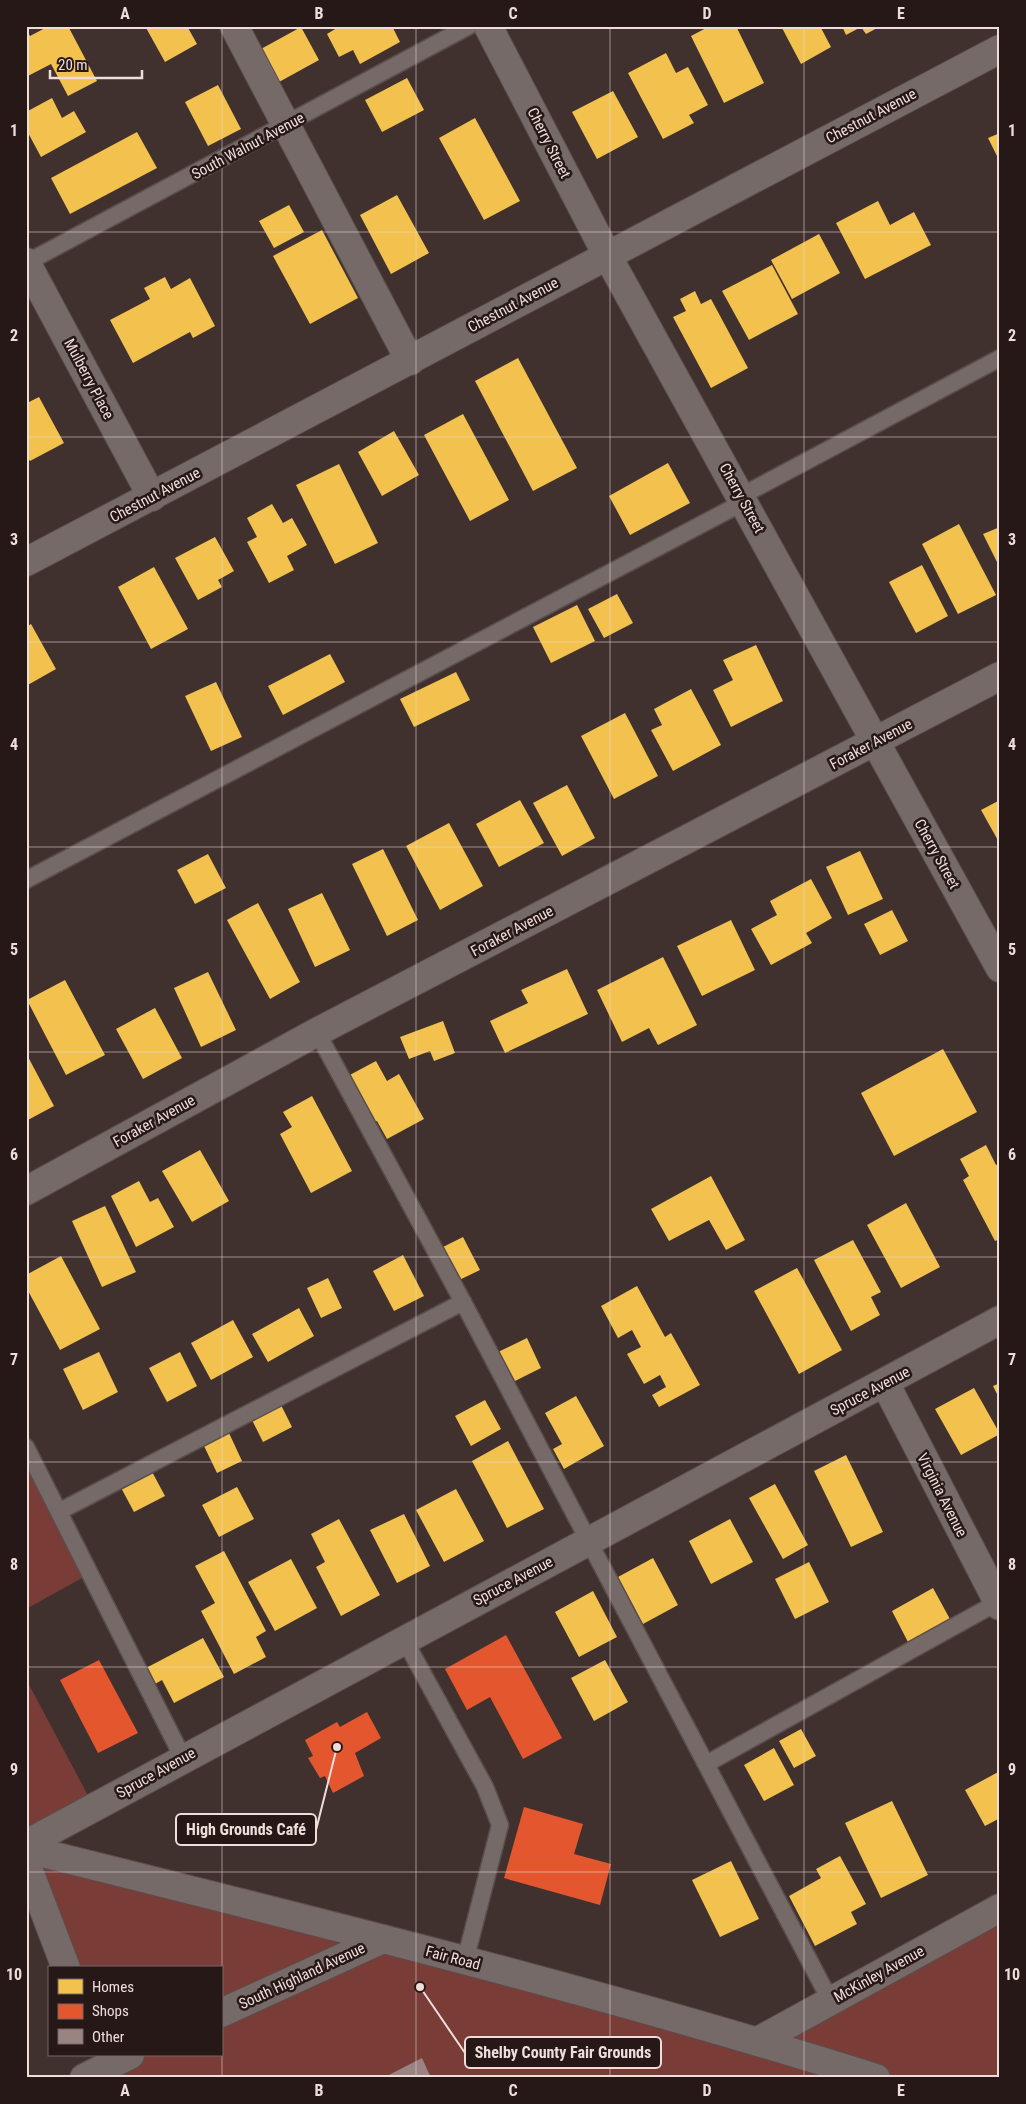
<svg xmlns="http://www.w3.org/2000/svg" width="1026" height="2104" font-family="'Roboto Condensed',sans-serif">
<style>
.green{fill:#7a3c37}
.homes{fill:#f2c14e}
.shops{fill:#e4572e}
.building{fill:#998482}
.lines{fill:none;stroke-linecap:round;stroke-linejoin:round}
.lane-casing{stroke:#5a4d4b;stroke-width:19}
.street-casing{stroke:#5a4d4b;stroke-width:30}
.secondary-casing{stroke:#5a4d4b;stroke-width:30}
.lane{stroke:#766a69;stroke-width:16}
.street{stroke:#766a69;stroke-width:28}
.secondary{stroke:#766a69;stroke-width:28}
.grid{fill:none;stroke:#efddda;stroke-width:1;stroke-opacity:0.55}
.labels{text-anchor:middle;stroke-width:5;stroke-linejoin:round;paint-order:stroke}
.street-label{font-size:15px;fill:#efddda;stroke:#251816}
.leader{fill:none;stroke:#efddda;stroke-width:2}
.callout-dot{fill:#efddda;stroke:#251816;stroke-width:2}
.callout{fill:#251816;stroke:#efddda;stroke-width:2}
.callout-label{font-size:16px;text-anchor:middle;font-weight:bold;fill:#efddda}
.neatline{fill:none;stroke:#efddda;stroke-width:2}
.grid-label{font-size:16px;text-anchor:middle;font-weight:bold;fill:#efddda}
</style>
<rect width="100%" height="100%" fill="#40312f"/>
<!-- green -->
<g class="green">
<path d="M26 1465 91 1573 26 1609Z"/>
<path d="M26 1679 94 1807 26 1844Z"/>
<path d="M26 1849 758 2041 1000 1908V2078H109L99 2055H221V1968H66Z"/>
</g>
<!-- homes -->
<g class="homes">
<path d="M49 26H68L97 81 68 96 51 64 26 77V29L30 36Z"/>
<path d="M145 26H187L197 44 165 62Z"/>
<path d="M340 26H392L400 42 360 64 353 50 339 57 327 34Z"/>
<path d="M710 26H736L764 83 724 103 691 36Z"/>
<path d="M781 26H820L831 47 801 64Z"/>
<path d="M842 26H881L866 34 861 27 846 35Z"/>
<path d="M301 27 319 60 279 82 261 49Z"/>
<path d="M666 53 676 73 688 67 708 105 689 115 694 123 663 139 628 73Z"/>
<path d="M407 78 424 110 382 132 365 100Z"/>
<path d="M218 85 241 129 208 146 185 102Z"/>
<path d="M613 91 638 137 597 159 572 112Z"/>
<path d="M52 98 62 118 74 111 86 132 41 157 26 129V112Z"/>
<path d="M475 118 520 201 484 220 439 138Z"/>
<path d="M137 132 157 168 70 214 51 178Z"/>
<path d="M1000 133V162L988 138Z"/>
<path d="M397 195 429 253 391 274 360 215Z"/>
<path d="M878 201 890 225 914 212 931 245 865 279 836 223Z"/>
<path d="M289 205 304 232 274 248 259 221Z"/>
<path d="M322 230 358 298 310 324 273 256Z"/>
<path d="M819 234 840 273 792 299 771 260Z"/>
<path d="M772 265 798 314 749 340 722 291Z"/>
<path d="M165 277 171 289 190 278 215 326 193 338 190 332 133 363 110 320 150 299 144 288Z"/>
<path d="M695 291 701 304 711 299 748 368 711 388 673 317 686 311 680 299Z"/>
<path d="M518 358 577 468 533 491 475 381Z"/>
<path d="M26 397 29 402 39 397 64 443 30 461 26 455Z"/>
<path d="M463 414 509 500 470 521 424 435Z"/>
<path d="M394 431 419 475 382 496 358 452Z"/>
<path d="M668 463 690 503 630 535 609 496Z"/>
<path d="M339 464 378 543 335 564 296 485Z"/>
<path d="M272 504 283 523 292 518 307 545 287 556 294 570 269 583 247 542 257 537 247 518Z"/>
<path d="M959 524 996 595 958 614 922 544Z"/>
<path d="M1000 527V568L983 534Z"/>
<path d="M215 537 234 571 218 580 222 587 198 600 175 558Z"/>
<path d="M922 565 948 616 916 633 889 582Z"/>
<path d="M154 567 188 629 151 649 118 587Z"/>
<path d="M617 594 633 623 604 638 588 609Z"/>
<path d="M577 605 595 641 551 663 533 627Z"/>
<path d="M31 624 56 669 26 686V627Z"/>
<path d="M756 645 783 701 731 727 713 690 733 680 723 660Z"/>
<path d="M330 654 345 682 283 715 268 686Z"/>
<path d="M456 672 470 700 414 727 400 699Z"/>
<path d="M216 682 242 737 211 751 185 696Z"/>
<path d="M691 689 721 745 673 771 651 730 662 725 654 709Z"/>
<path d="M625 713 658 776 614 799 581 736Z"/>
<path d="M567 785 595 838 562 856 533 803Z"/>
<path d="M520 800 544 843 499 867 476 824Z"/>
<path d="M1000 800V844L981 810Z"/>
<path d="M449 823 483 886 440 910 406 846Z"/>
<path d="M383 849 418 920 387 936 352 864Z"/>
<path d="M860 851 883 899 848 915 826 867Z"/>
<path d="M208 854 226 888 195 904 177 870Z"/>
<path d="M811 879 832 918 806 933 812 943 771 965 751 929 777 915 770 901Z"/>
<path d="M322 893 350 950 315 967 288 909Z"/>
<path d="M258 903 300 982 270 999 227 920Z"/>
<path d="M892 910 908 941 880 955 864 924Z"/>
<path d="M731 920 755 970 702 996 677 946Z"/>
<path d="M663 957 697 1025 658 1045 649 1028 622 1042 597 990Z"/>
<path d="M567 969 588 1014 505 1053 490 1021 528 1003 521 990Z"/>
<path d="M208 972 236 1030 201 1047 174 988Z"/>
<path d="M65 980 105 1055 66 1075 27 1000Z"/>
<path d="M155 1008 182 1058 143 1079 116 1029Z"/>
<path d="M443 1021 455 1053 434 1061 430 1051 409 1059 400 1037Z"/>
<path d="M943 1049 977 1112 894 1156 861 1093Z"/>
<path d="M26 1053 54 1106 26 1121Z"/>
<path d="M376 1061 387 1081 399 1074 424 1119 387 1139 377 1121 372 1123 346 1077Z"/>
<path d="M312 1096 352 1171 311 1193 280 1134 292 1127 283 1112Z"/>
<path d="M986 1145 996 1165 1000 1163V1239L995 1241 963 1180 969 1176 960 1159Z"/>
<path d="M200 1150 229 1201 192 1222 162 1171Z"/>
<path d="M711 1176 745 1240 726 1250 709 1220 669 1241 651 1209Z"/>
<path d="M139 1181 150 1202 158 1198 174 1227 136 1247 111 1196Z"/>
<path d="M906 1203 940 1267 901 1288 867 1225Z"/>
<path d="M105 1206 136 1272 102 1287 72 1221Z"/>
<path d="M463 1237 480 1270 453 1283 437 1250Z"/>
<path d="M853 1240 881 1292 871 1297 880 1315 851 1331 814 1260Z"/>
<path d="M403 1255 424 1296 394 1311 373 1271Z"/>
<path d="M61 1256 100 1329 60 1350 26 1287V1275Z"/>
<path d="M797 1268 842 1350 799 1374 754 1291Z"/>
<path d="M328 1278 342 1308 321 1318 307 1288Z"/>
<path d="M637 1286 665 1337 671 1333 700 1385 659 1407 652 1395 666 1387 660 1375 644 1384 627 1354 641 1347 632 1330 618 1338 601 1306Z"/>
<path d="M299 1308 314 1336 268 1362 252 1334Z"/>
<path d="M233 1320 253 1357 211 1380 191 1343Z"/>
<path d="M527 1338 541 1368 509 1384 494 1354Z"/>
<path d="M99 1352 118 1392 83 1410 63 1369Z"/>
<path d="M180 1352 197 1386 167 1402 149 1368Z"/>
<path d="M1000 1383V1400L993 1386Z"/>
<path d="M974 1388 1000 1434 961 1455 935 1409Z"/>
<path d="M576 1396 604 1446 564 1469 553 1449 562 1444 545 1413Z"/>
<path d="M485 1400 501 1429 471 1446 455 1416Z"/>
<path d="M280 1403 292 1427 263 1442 251 1418Z"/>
<path d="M229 1433 242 1461 217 1473 204 1446Z"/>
<path d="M508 1441 544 1509 507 1528 472 1461Z"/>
<path d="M846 1455 883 1532 851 1547 814 1471Z"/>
<path d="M150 1468 165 1496 134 1512 119 1484Z"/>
<path d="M775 1484 808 1545 783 1559 749 1498Z"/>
<path d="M237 1487 254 1519 219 1537 202 1505Z"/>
<path d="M456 1489 484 1541 444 1562 416 1510Z"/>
<path d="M404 1514 430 1566 397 1583 370 1530Z"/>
<path d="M339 1519 380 1595 341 1616 316 1567 325 1562 311 1534Z"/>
<path d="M730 1519 753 1562 711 1584 689 1541Z"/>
<path d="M224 1551 266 1631 256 1637 266 1657 234 1674 201 1611 215 1603 195 1566Z"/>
<path d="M653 1558 678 1605 643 1624 618 1577Z"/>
<path d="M291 1559 317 1608 275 1631 248 1582Z"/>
<path d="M809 1562 829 1602 795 1619 775 1579Z"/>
<path d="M933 1588 951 1621 909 1644 892 1611Z"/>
<path d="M593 1591 617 1637 579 1657 555 1612Z"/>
<path d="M203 1638 224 1677 174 1703 162 1680 155 1684 146 1668Z"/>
<path d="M605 1660 628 1702 594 1721 571 1678Z"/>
<path d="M801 1729 816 1756 794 1768 779 1741Z"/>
<path d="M774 1748 794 1785 764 1801 744 1765Z"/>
<path d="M1000 1771V1818L985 1826 965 1790Z"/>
<path d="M892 1801 928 1875 881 1898 845 1823Z"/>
<path d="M840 1856 866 1904 851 1912 857 1924 815 1946 789 1896 821 1878 816 1869Z"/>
<path d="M731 1861 759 1919 720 1937 692 1880Z"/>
</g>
<!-- shops -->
<g class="shops">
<path d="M506 1635 562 1738 523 1759 490 1697 467 1710 445 1669Z"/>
<path d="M99 1660 138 1733 98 1753 60 1680Z"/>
<path d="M367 1712 381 1738 355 1753 364 1776 333 1793 325 1776 320 1778 308 1758 313 1756 305 1740 337 1722 340 1727Z"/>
<path d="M524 1807 583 1824 574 1854 611 1864 600 1905 504 1878Z"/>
</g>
<!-- building -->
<path class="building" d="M422 2058 431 2078H383Z"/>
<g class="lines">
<defs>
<g id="lane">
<path d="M26 263 469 26"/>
<path d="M741 496 1000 358"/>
<path d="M26 880 744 502"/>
<path d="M317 1032 463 1302 830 2000"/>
<path d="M26 1447 183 1758"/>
<path d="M60 1511 463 1302"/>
<path d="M404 1639 485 1787 500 1825 465 1961"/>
<path d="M706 1764 1000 1601"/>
</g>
<g id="street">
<path d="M234 26 410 361"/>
<path d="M488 26 607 255 1000 968"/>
<path d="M26 262 152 497"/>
<path d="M26 562 1000 49"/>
<path d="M26 1191 317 1032 1000 676"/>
<path d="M885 1383 1000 1606"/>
<path d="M26 1844 1000 1320"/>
<path d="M26 1863 66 1968"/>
<path d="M221 2013 383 1939"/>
<path d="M758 2041 1000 1908"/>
<path d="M84 2078 130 2055"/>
</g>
<path id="secondary" d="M26 1849C311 1920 596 1990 876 2078"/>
</defs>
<!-- lane casing -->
<use href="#lane" class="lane-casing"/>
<!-- street casing -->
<use href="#street" class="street-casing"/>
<!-- secondary casing -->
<use href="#secondary" class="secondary-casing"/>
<!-- lane -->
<use href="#lane" class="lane"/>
<!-- street -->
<use href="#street" class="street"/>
<!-- secondary -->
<use href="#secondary" class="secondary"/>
</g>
<!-- grid -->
<path class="grid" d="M222 26V2078M416 26V2078M610 26V2078M804 26V2078M26 232H1000M26 437H1000M26 642H1000M26 847H1000M26 1052H1000M26 1257H1000M26 1462H1000M26 1667H1000M26 1872H1000"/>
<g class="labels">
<!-- street labels -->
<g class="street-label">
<text transform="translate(871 116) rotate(-28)" y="5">Chestnut Avenue</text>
<text transform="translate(549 143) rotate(63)" y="5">Cherry Street</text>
<text transform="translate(248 146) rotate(-28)" y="5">South Walnut Avenue</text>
<text transform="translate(513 305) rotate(-28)" y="5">Chestnut Avenue</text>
<text transform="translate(89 379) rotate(62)" y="5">Mulberry Place</text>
<text transform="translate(155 495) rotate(-28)" y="5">Chestnut Avenue</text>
<text transform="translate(742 498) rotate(61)" y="5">Cherry Street</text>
<text transform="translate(871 744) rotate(-28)" y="5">Foraker Avenue</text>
<text transform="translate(937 854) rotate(61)" y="5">Cherry Street</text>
<text transform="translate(512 931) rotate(-28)" y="5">Foraker Avenue</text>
<text transform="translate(154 1121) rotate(-29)" y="5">Foraker Avenue</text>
<text transform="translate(870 1391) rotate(-28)" y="5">Spruce Avenue</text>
<text transform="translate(942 1495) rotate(63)" y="5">Virginia Avenue</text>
<text transform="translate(513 1581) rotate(-28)" y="5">Spruce Avenue</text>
<text transform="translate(156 1773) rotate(-29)" y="5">Spruce Avenue</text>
<text transform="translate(453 1958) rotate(15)" y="5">Fair Road</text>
<text transform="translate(879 1974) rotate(-29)" y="5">McKinley Avenue</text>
<text transform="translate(302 1976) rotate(-25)" y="5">South Highland Avenue</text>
</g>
</g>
<!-- callouts -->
<path class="leader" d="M337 1747L316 1830M420 1987L465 2053"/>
<g class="callout-dot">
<circle cx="337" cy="1747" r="5"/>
<circle cx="420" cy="1987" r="5"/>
</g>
<g class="callout">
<rect x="176" y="1814" width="140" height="31" rx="5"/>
<rect x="465" y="2037" width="196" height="31" rx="5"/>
</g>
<g class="callout-label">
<text x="246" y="1835">High Grounds Café</text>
<text x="563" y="2058">Shelby County Fair Grounds</text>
</g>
<!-- border -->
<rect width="1026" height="2104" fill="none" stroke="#251816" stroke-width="55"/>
<!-- legend -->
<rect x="48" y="1966" width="175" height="90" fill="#251816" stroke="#766764"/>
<rect x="58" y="1979" width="25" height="15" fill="#f2c14e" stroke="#766764"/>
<text x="92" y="1992" font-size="15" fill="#efddda">Homes</text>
<rect x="58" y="2004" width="25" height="15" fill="#e4572e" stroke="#766764"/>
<text x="92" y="2016" font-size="15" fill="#efddda">Shops</text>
<rect x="58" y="2029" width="25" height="15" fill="#998482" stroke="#766764"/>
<text x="92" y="2042" font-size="15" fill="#efddda">Other</text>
<!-- scale -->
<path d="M50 70v8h92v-8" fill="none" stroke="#efddda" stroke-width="2.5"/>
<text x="58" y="70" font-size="15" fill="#efddda" stroke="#251816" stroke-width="4" paint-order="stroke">20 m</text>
<rect x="28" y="28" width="970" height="2048" class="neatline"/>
<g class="grid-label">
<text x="125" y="19">A</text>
<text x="319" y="19">B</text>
<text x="513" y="19">C</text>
<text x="707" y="19">D</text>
<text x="901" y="19">E</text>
<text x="14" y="136">1</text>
<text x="1012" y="136">1</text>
<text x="14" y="341">2</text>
<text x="1012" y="341">2</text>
<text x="14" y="545">3</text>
<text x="1012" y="545">3</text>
<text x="14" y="750">4</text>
<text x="1012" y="750">4</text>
<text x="14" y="955">5</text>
<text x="1012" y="955">5</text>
<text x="14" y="1160">6</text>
<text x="1012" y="1160">6</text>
<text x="14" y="1365">7</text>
<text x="1012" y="1365">7</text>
<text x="14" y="1570">8</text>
<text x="1012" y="1570">8</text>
<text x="14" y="1775">9</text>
<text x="1012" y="1775">9</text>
<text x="14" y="1980">10</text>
<text x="1012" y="1980">10</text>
<text x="125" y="2096">A</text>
<text x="319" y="2096">B</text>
<text x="513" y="2096">C</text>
<text x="707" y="2096">D</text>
<text x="901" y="2096">E</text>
</g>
</svg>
